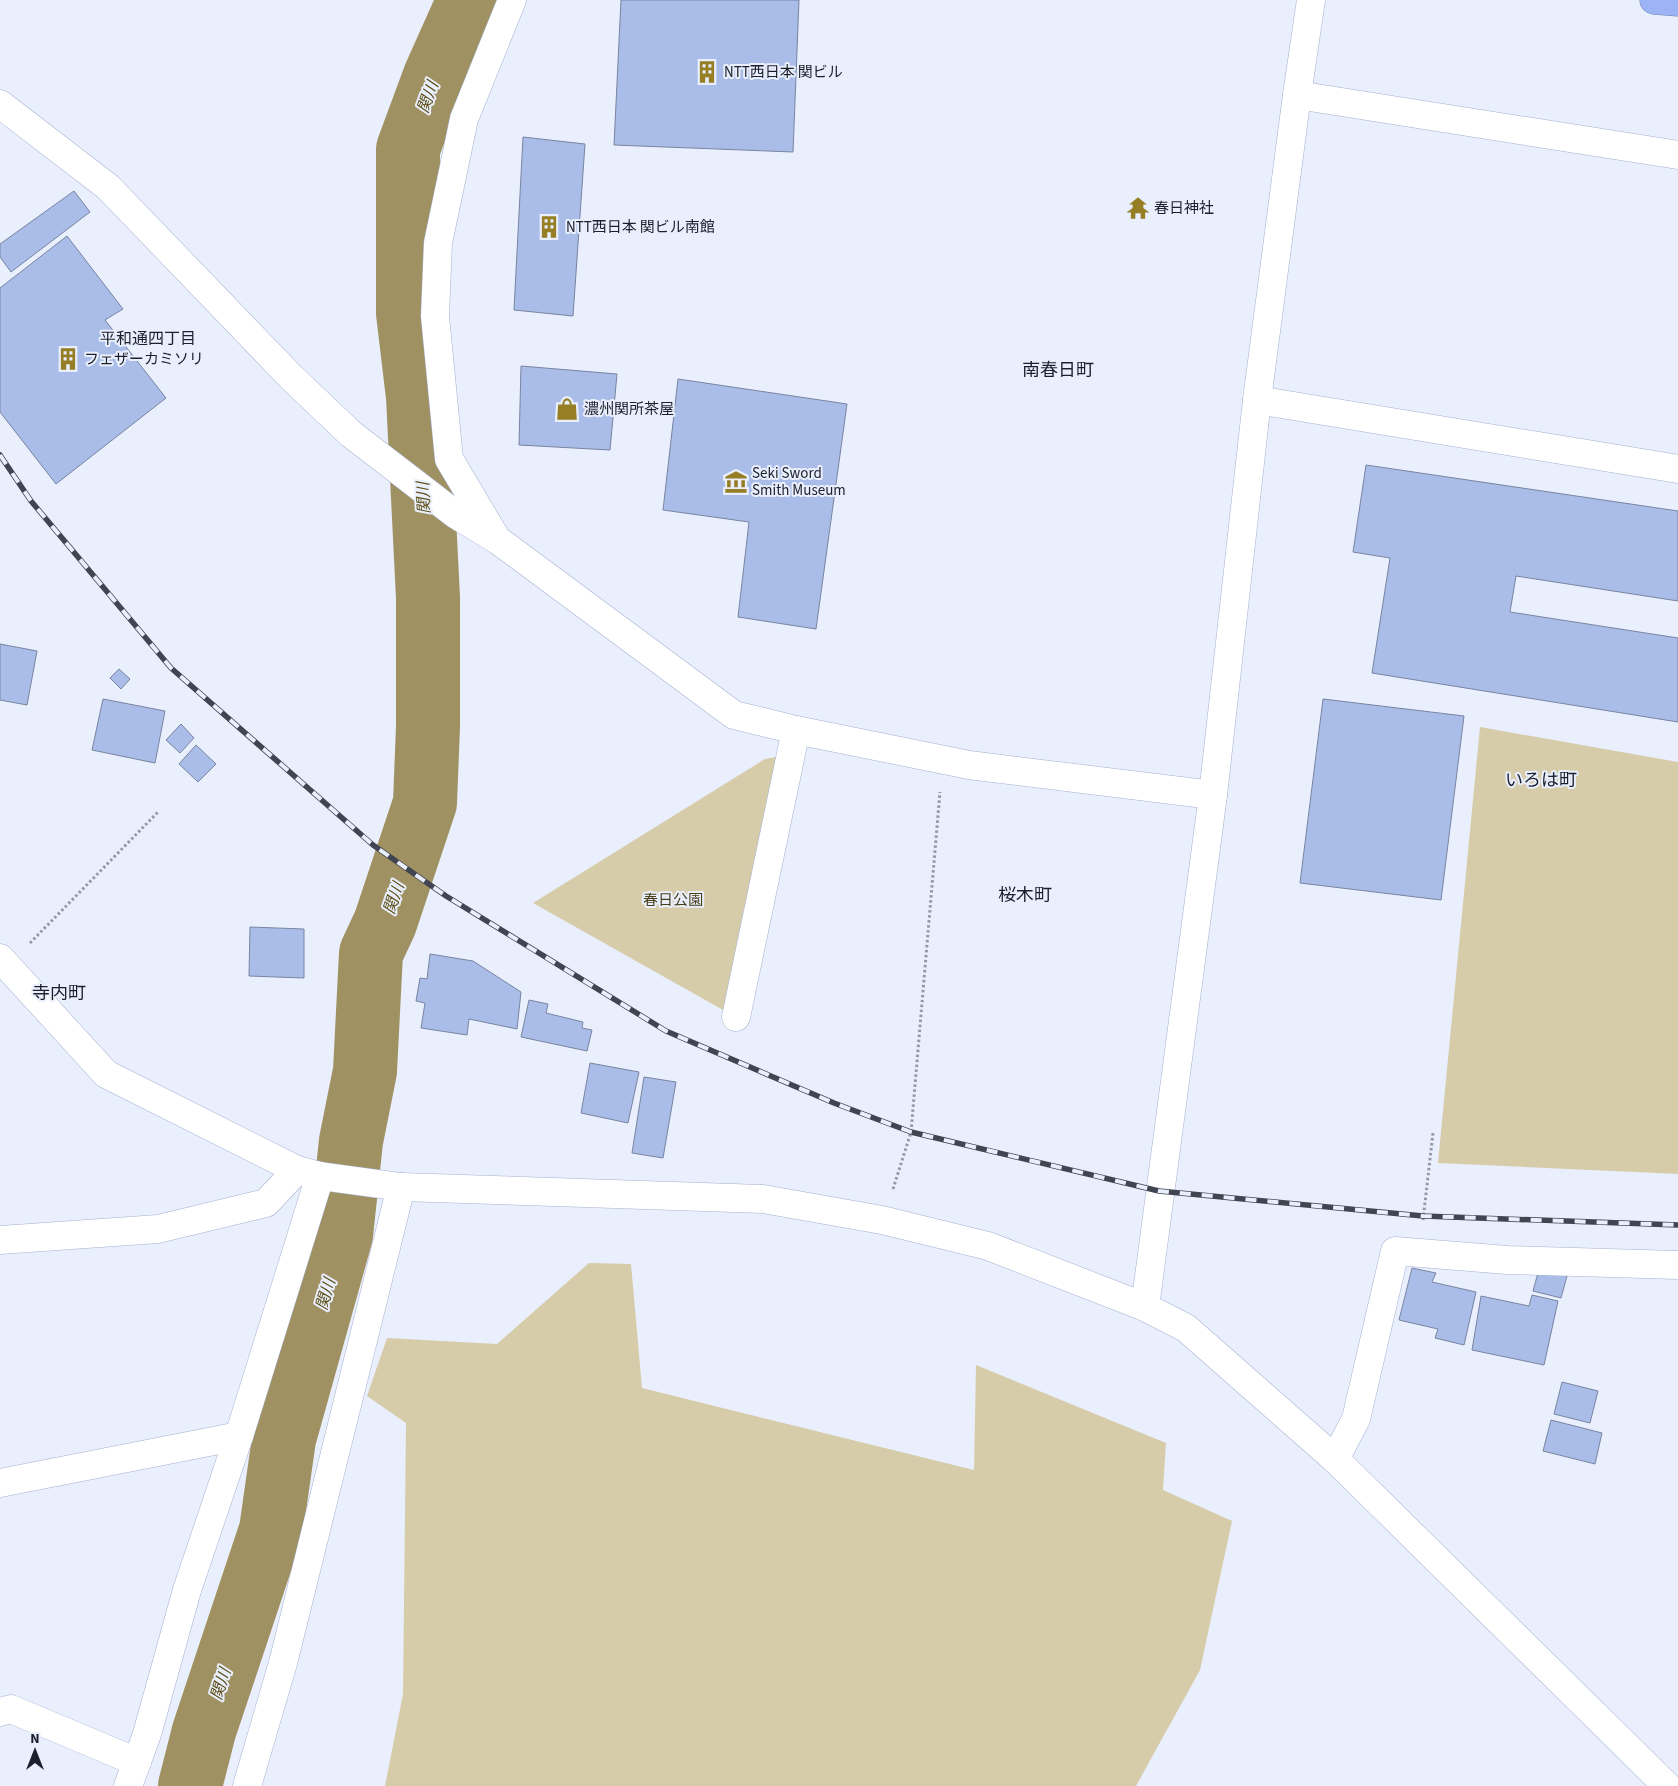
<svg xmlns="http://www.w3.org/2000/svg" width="1678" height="1786" font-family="'Source Sans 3','Noto Sans JP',sans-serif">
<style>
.green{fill:#d7ccaa}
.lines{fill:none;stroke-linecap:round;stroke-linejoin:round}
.river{stroke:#a09163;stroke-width:64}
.building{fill:#aabce8;stroke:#7884a1}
.minor-casing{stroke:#a5b1d1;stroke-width:29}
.highway-casing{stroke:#6f80af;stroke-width:29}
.path{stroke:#9499a6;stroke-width:3;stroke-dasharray:2.5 2.5;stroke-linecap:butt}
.minor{stroke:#fff;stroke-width:28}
.highway{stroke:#9cb4f5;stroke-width:28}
.rail-casing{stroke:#414551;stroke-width:5.5}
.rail{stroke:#e9effc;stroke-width:4;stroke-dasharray:11;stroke-linecap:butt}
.labels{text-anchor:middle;stroke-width:4;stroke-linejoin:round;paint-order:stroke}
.poi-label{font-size:15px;fill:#1c202c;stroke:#e9effc;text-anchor:start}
.park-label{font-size:15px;fill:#483d16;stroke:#e9effc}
.water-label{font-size:16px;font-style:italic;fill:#5d4d14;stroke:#e9effc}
.neighbourhood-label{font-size:16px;fill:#1c202c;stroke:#e9effc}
.quarter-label{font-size:18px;fill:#1c202c;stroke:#e9effc}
</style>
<rect width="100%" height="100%" fill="#e9effc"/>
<!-- green -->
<g class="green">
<path d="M1480 727 1678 762V1174L1438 1163Z"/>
<path d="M776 757 723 1010 533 903 765 759Z"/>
<path d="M589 1263 631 1264 642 1388 974 1470 976 1365 1166 1443 1163 1490 1232 1521 1200 1670 1136 1786H385L403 1694 406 1423 367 1396 387 1338 497 1344Z"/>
</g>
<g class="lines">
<!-- river -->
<path class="river" d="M190 1786 204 1731 271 1530 284 1439 341 1235 351 1141 365 1071 371 953 385 923 425 803 428 726V598L418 397 408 313V149L435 76 469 0"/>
</g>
<!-- building -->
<g class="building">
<path d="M621 0H799L793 152 614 145Z"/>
<path d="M523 137 585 144 573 316 514 310Z"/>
<path d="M74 191 90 212 11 272 0 257V244Z"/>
<path d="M67 236 123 309 105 320 166 398 56 484 0 412V288Z"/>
<path d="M521 366 617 374 610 450 519 445Z"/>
<path d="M678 379 847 404 816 629 738 617 749 522 663 510Z"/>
<path d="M1366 465 1678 511V601L1516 576 1510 612 1678 638V722L1372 673 1390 558 1353 552Z"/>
<path d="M0 644 37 651 27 705 0 700Z"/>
<path d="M119 669 130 679 121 689 110 678Z"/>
<path d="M103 699 165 711 155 763 92 750Z"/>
<path d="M1323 699 1464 716 1441 900 1300 883Z"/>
<path d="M181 724 194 738 180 753 166 740Z"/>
<path d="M196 745 216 764 198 782 179 764Z"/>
<path d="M250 927 304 929V978L249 976Z"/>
<path d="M430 954 473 961 521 992 517 1029 469 1019 467 1035 421 1028 425 1003 416 1001 420 978 427 979Z"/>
<path d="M529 1000 548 1004 546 1013 583 1022 582 1028 592 1030 587 1051 521 1037Z"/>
<path d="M590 1063 639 1072 628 1123 581 1113Z"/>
<path d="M644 1077 676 1082 663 1158 632 1153Z"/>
<path d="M1412 1268 1436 1273 1432 1282 1476 1292 1464 1345 1435 1338 1438 1329 1399 1320Z"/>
<path d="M1539 1269 1567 1276 1561 1298 1533 1291Z"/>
<path d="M1532 1295 1558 1301 1544 1365 1472 1350 1481 1296 1529 1306Z"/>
<path d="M1562 1382 1598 1391 1590 1423 1554 1414Z"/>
<path d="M1551 1420 1602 1433 1595 1464 1543 1451Z"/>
</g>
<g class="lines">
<defs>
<g id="minor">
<path d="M1297 95 1678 155"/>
<path d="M0 104 108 187 291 377 351 434 455 514 499 541 734 715 796 730 969 765 1213 795"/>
<path d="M1257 400 1678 469"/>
<path d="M496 538 449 459 435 316 438 243 464 119 512 0"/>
<path d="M0 958 106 1074 297 1170 320 1176 401 1187 763 1199 882 1220 988 1246 1145 1307 1186 1328 1335 1459 1667 1786"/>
<path d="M736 1017 796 730"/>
<path d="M0 1240 158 1229 266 1203 297 1170"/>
<path d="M1145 1307 1213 795 1257 400 1297 95 1311 0"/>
<path d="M1335 1459 1356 1419 1395 1251 1507 1260 1678 1265"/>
<path d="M0 1483 239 1436"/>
<path d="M0 1712 11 1709 137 1762"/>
<path d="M128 1786 147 1734 187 1590 239 1436 320 1176"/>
<path d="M247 1786 283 1663 401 1187"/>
</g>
<path id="highway" d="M1654 0 1678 2"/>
</defs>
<!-- minor casing -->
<use href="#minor" class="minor-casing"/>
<!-- highway casing -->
<use href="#highway" class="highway-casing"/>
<!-- path -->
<g class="path">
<path d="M30 943 159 811"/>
<path d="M893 1189 911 1132 940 792"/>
<path d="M1423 1220 1433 1133"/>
</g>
<!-- minor -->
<use href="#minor" class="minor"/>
<!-- highway -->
<use href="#highway" class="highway"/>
<defs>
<path id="rail" d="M0 455 31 501 171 668 373 845 446 896 666 1031 834 1103 911 1132 1159 1191 1423 1216 1678 1225"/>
</defs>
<!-- rail casing -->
<use href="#rail" class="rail-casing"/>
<!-- rail -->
<use href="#rail" class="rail"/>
</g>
<!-- icons -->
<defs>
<symbol id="building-bare" viewBox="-9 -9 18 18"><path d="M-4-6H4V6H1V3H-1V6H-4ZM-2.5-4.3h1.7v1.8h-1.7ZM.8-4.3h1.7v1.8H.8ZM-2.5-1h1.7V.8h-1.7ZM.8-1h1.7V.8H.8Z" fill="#967e25" stroke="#e9effc" stroke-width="2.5" paint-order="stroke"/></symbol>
<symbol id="temple-bare" viewBox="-9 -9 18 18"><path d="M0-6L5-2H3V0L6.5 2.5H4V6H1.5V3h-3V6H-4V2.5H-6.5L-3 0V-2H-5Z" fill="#967e25" stroke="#e9effc" stroke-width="2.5" paint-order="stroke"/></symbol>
<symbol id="shop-bare" viewBox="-9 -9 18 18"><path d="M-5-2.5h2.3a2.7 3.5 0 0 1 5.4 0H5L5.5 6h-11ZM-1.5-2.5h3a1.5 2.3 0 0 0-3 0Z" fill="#967e25" stroke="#e9effc" stroke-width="2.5" paint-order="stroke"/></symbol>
<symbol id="museum-bare" viewBox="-9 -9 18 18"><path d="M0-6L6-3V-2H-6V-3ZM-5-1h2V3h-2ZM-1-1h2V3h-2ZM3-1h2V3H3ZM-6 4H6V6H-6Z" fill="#967e25" stroke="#e9effc" stroke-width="2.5" paint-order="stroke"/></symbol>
</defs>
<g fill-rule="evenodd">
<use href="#building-bare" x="691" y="56" width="32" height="32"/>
<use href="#temple-bare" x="1122" y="192" width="32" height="32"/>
<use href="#building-bare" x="533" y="211" width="32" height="32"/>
<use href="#building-bare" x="52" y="343" width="32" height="32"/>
<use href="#shop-bare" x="551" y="393" width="32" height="32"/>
<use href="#museum-bare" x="720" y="466" width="32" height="32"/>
</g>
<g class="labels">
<!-- poi labels -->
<g class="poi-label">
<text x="724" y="77">NTT西日本 関ビル</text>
<text x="1154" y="213">春日神社</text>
<text x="566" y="232">NTT西日本 関ビル南館</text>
<text x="84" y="364">フェザーカミソリ</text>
<text x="584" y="414">濃州関所茶屋</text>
<text x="752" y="478">Seki Sword<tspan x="752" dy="17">Smith Museum</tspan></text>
</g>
<!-- park labels -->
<g class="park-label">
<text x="673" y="905">春日公園</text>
</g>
<!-- water labels -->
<g class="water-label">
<text transform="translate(427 97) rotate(-70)" y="6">関川</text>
<text transform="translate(423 498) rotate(-93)" y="6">関川</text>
<text transform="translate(393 898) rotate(-71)" y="6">関川</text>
<text transform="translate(325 1294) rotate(-74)" y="6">関川</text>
<text transform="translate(220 1684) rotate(-72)" y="6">関川</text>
</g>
<!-- neighbourhood labels -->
<g class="neighbourhood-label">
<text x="148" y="344">平和通四丁目</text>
</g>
<!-- quarter labels -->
<g class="quarter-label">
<text x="1058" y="376">南春日町</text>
<text x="1541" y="786">いろは町</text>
<text x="1025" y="901">桜木町</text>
<text x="59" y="999">寺内町</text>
</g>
</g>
<!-- north arrow -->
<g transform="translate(35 1751)" stroke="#e9effc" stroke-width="4" paint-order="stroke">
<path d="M0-4L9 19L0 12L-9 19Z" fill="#1c202c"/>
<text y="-8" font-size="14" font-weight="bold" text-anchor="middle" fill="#1c202c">N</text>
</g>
</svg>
